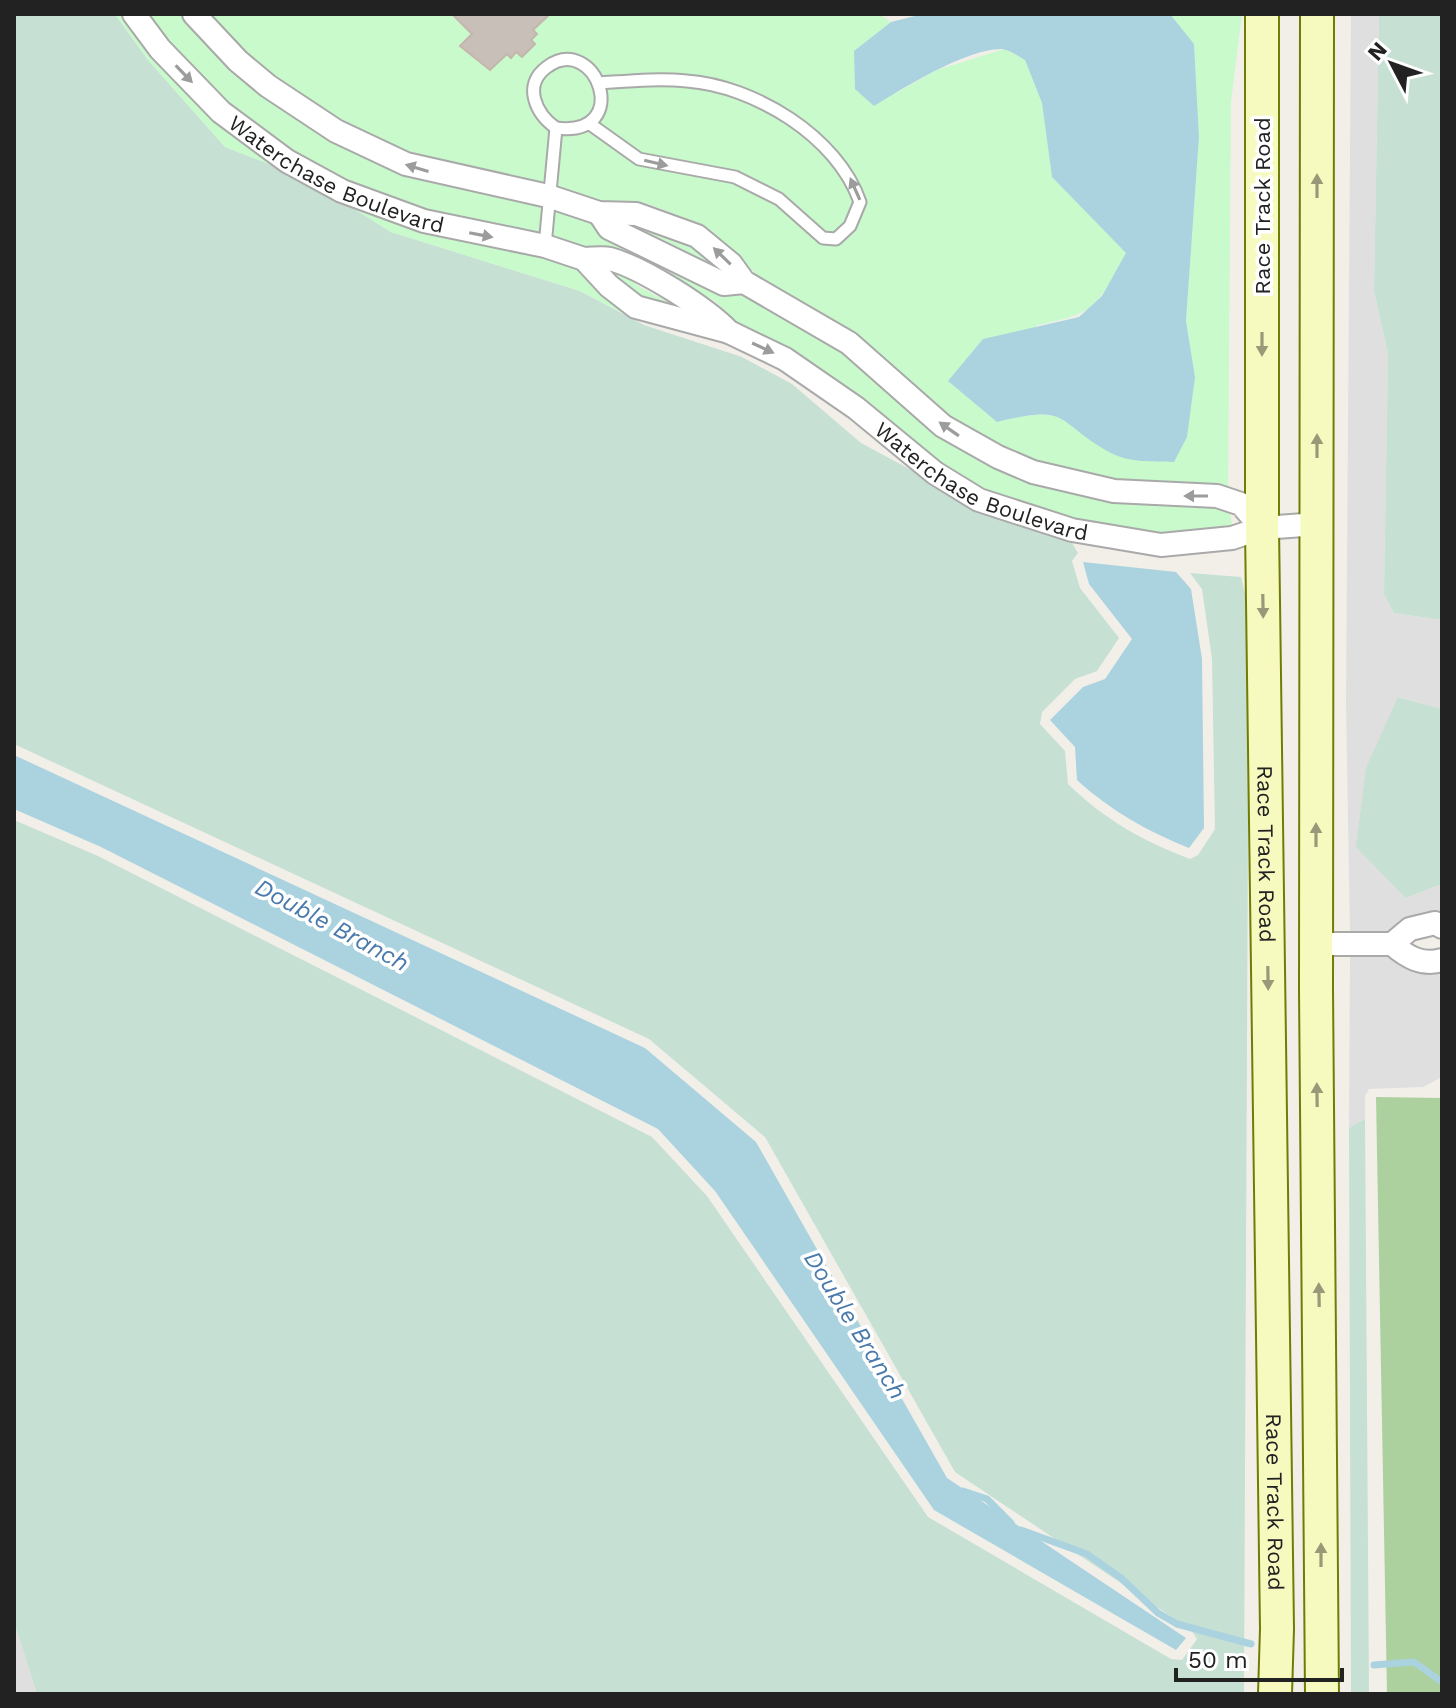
<svg xmlns="http://www.w3.org/2000/svg" width="1456" height="1708" font-family="'Work Sans',sans-serif">
<style>
.residential{fill:#e0dfdf}
.forest{fill:#add19e}
.wetland{fill:#c6e0d4}
.park{fill:#c8facc}
.water{fill:#aad3df}
.lines{fill:none;stroke-linecap:round;stroke-linejoin:round}
.stream{stroke:#aad3df;stroke-width:7}
.building{fill:#c7bfb8;stroke:#c4b6ab;stroke-width:2}
.service-casing{stroke:#a9a9a9;stroke-width:15}
.minor-casing{stroke:#a9a9a9;stroke-width:26}
.secondary-casing{stroke:#707d05;stroke-width:36}
.service{stroke:#fff;stroke-width:11}
.minor{stroke:#fff;stroke-width:22}
.secondary{stroke:#f7fabf;stroke-width:32}
.oneway{fill:#9c9c9c}
.oneway2{fill:#979978}
.labels{text-anchor:middle;stroke-width:7;stroke-linejoin:round;paint-order:stroke}
.street-label{font-size:22px;fill:#222;stroke:#fff}
.water-label{font-size:24px;font-style:italic;fill:#4a7aab;stroke:#fff}
</style>
<rect width="100%" height="100%" fill="#f2efe9"/>
<!-- residential -->
<g class="residential">
<path d="M1351 14H1379L1374 291 1388 354 1384 594 1394 613 1442 620V709L1399 697 1406 898 1442 884V914L1430 911 1406 918 1386 932H1350L1346 703Z"/>
<path d="M1350 956H1387L1404 968 1428 975 1442 973V1077L1423 1087 1369 1089 1365 1096V1119L1349 1128Z"/>
<path d="M14 1622 37 1694H14Z"/>
</g>
<!-- forest -->
<path class="forest" d="M1376 1097 1442 1098V1694H1387Z"/>
<!-- wetland -->
<g class="wetland">
<path d="M14 14H115L148 60 225 147 303 177 391 232 580 291 644 325 742 357 792 384 861 443 917 473 976 511 1072 543 1078 553 1072 561 1080 588 1119 638 1097 671 1075 679 1042 712 1040 724 1065 751 1068 784C1105 820 1143 841 1190 859L1198 855 1215 829 1212 659 1202 589 1190 573 1241 577 1249 610 1244 1694H37L14 1622V820L98 856 652 1137 707 1196 928 1517 1171 1659 1182 1660 1197 1639 1191 1630 955 1472 765 1137 649 1039 14 744Z"/>
<path d="M1379 14H1442V620L1394 613 1384 594 1388 354 1374 291Z"/>
<path d="M1398 697 1442 709V884L1406 898 1356 847 1366 768Z"/>
<path d="M1365 1119 1369 1694H1351L1349 1128Z"/>
</g>
<!-- park -->
<path class="park" d="M115 14H879L891 22 854 51 874 105 937 70 1004 49 1025 60 1042 103 1052 177 1127 253C1097 305 1097 314 1037 325L997 422C1059 406 1063 417 1112 453L1195 377 1186 321 1199 137 1194 44 1170 14H1242L1231 102 1228 487 1115 479 1036 461 1002 446 950 416 854 333 754 275V270H749C722 234 689 219 648 204L641 226 692 246 718 268 658 237 649 259 719 294H742L803 329 842 353 937 436 993 468 1032 484 1113 502 1216 508 1230 513 1232 525 1159 534 1120 529 1074 519 983 489 941 463 863 399 791 349 736 323 715 301 645 263 635 284 682 310 628 292 622 313 580 291 391 232 303 177 225 147 148 60Z"/>
<!-- water -->
<g class="water">
<path d="M923 14H1170L1194 44 1199 137 1186 321 1195 377 1187 437 1174 462C1153 461 1130 463 1111 453 1054 422 1073 403 997 422L948 381 983 339 1079 317 1102 296 1126 253 1052 177 1042 103 1025 60C1018 56 1009 50 1002 49 968 48 903 88 874 106L855 89 854 51 891 22Z"/>
<path d="M1083 562 1176 572 1191 589 1202 659 1204 828 1189 848C1147 831 1111 811 1077 780L1075 747 1050 720 1083 687 1105 679 1132 639 1089 584Z"/>
<path d="M14 755 645 1048 756 1142 947 1478 1186 1638 1176 1650 934 1510 715 1191 658 1129 101 847 14 809Z"/>
</g>
<g class="lines">
<!-- stream -->
<g class="stream">
<path d="M963 1491 987 1499 1011 1523"/>
<path d="M1021 1530 1087 1554 1121 1578 1158 1613 1177 1624 1251 1644"/>
<path d="M1374 1665 1414 1662 1442 1682"/>
</g>
</g>
<!-- building -->
<path class="building" d="M452 14H550L533 30 537 34 531 40 535 44 522 57 516 52 511 58 507 54 490 70 460 46 472 34Z"/>
<g class="lines">
<defs>
<g id="service">
<path d="M590 124 639 159 735 177 779 199 823 238 836 239 850 226 860 202C837 136 754 86 687 81 658 78 629 81 600 83"/>
<path d="M545 246 556 128C536 114 522 85 547 67 596 31 635 138 556 128"/>
</g>
<g id="minor">
<path id="s1" d="M134 14 160 49 221 112 287 161 342 191 424 221 545 246 584 259 609 286 636 307 729 332 785 359 856 408 935 473 979 500 1072 530 1161 545 1232 538 1262 528 1317 524"/>
<path d="M194 14 238 61 268 86 336 131 406 164 548 196 599 213 636 214 697 236 731 264 744 282 849 343 943 426 998 457 1033 472 1114 491 1217 496 1241 504 1262 528"/>
<path d="M599 213 609 228 724 284 744 282"/>
<path d="M584 259C593 259 602 257 610 259 643 268 706 308 729 332"/>
<path d="M1317 944H1392L1410 929 1435 923 1442 927"/>
<path d="M1392 944C1407 957 1422 966 1442 960"/>
</g>
<g id="secondary">
<path id="s2" d="M1262 14V528L1277 1629 1275 1694"/>
<path d="M1317 14 1316 989 1322 1694"/>
</g>
</defs>
<!-- service casing -->
<use href="#service" class="service-casing"/>
<!-- minor casing -->
<use href="#minor" class="minor-casing"/>
<!-- secondary casing -->
<use href="#secondary" class="secondary-casing"/>
<!-- service -->
<use href="#service" class="service"/>
<!-- minor -->
<use href="#minor" class="minor"/>
<!-- secondary -->
<use href="#secondary" class="secondary"/>
</g>
<!-- one-way arrows -->
<defs><path id="oneway-solid" d="M-6-.8H1V-3.2L6.5 0L1 3.2V.8H-6Z" transform="scale(2)"/></defs>
<g class="oneway">
<use href="#oneway-solid" transform="translate(184 74) rotate(46)"/>
<use href="#oneway-solid" transform="translate(656 163) rotate(13)"/>
<use href="#oneway-solid" transform="translate(417 168) rotate(-163)"/>
<use href="#oneway-solid" transform="translate(855 189) rotate(-114)"/>
<use href="#oneway-solid" transform="translate(481 235) rotate(11)"/>
<use href="#oneway-solid" transform="translate(722 256) rotate(-136)"/>
<use href="#oneway-solid" transform="translate(763 348) rotate(25)"/>
<use href="#oneway-solid" transform="translate(949 429) rotate(-145)"/>
<use href="#oneway-solid" transform="translate(1196 496) rotate(-180)"/>
</g>
<g class="oneway2">
<use href="#oneway-solid" transform="translate(1317 186) rotate(-90)"/>
<use href="#oneway-solid" transform="translate(1262 344) rotate(90)"/>
<use href="#oneway-solid" transform="translate(1317 446) rotate(-90)"/>
<use href="#oneway-solid" transform="translate(1263 606) rotate(89)"/>
<use href="#oneway-solid" transform="translate(1316 835) rotate(-90)"/>
<use href="#oneway-solid" transform="translate(1268 978) rotate(89)"/>
<use href="#oneway-solid" transform="translate(1317 1095) rotate(-91)"/>
<use href="#oneway-solid" transform="translate(1319 1295) rotate(-91)"/>
<use href="#oneway-solid" transform="translate(1321 1555) rotate(-90)"/>
</g>
<g class="labels">
<!-- street labels -->
<g class="street-label">
<text dy="8" stroke="none"><textPath href="#s1" startOffset="264">Waterchase Boulevard</textPath></text>
<text transform="translate(1262 206) rotate(-90)" y="8">Race Track Road</text>
<text dy="8" stroke="none"><textPath href="#s1" startOffset="992">Waterchase Boulevard</textPath></text>
<text dy="8" stroke="none"><textPath href="#s2" startOffset="840">Race Track Road</textPath></text>
<text dy="8" stroke="none"><textPath href="#s2" startOffset="1488">Race Track Road</textPath></text>
</g>
<!-- water labels -->
<g class="water-label">
<text transform="translate(332 925) rotate(28)" y="8">Double Branch</text>
<text transform="translate(855 1325) rotate(58)" y="8">Double Branch</text>
</g>
</g>
<!-- border -->
<rect width="1456" height="1708" fill="none" stroke="#222222" stroke-width="32"/>
<!-- north arrow -->
<g transform="translate(1392 64) rotate(311)" stroke="#ffffff" stroke-width="6" paint-order="stroke">
<path d="M0-6L14 30L0 20L-14 30Z" fill="#222222"/>
<text y="-12" font-size="22" font-weight="bold" text-anchor="middle" fill="#222222">N</text>
</g>
<!-- scale -->
<path d="M1176 1668v12h166v-12" fill="none" stroke="#222222" stroke-width="4"/>
<text x="1188" y="1668" font-size="24" fill="#222222" stroke="#ffffff" stroke-width="6" paint-order="stroke">50 m</text>
</svg>
